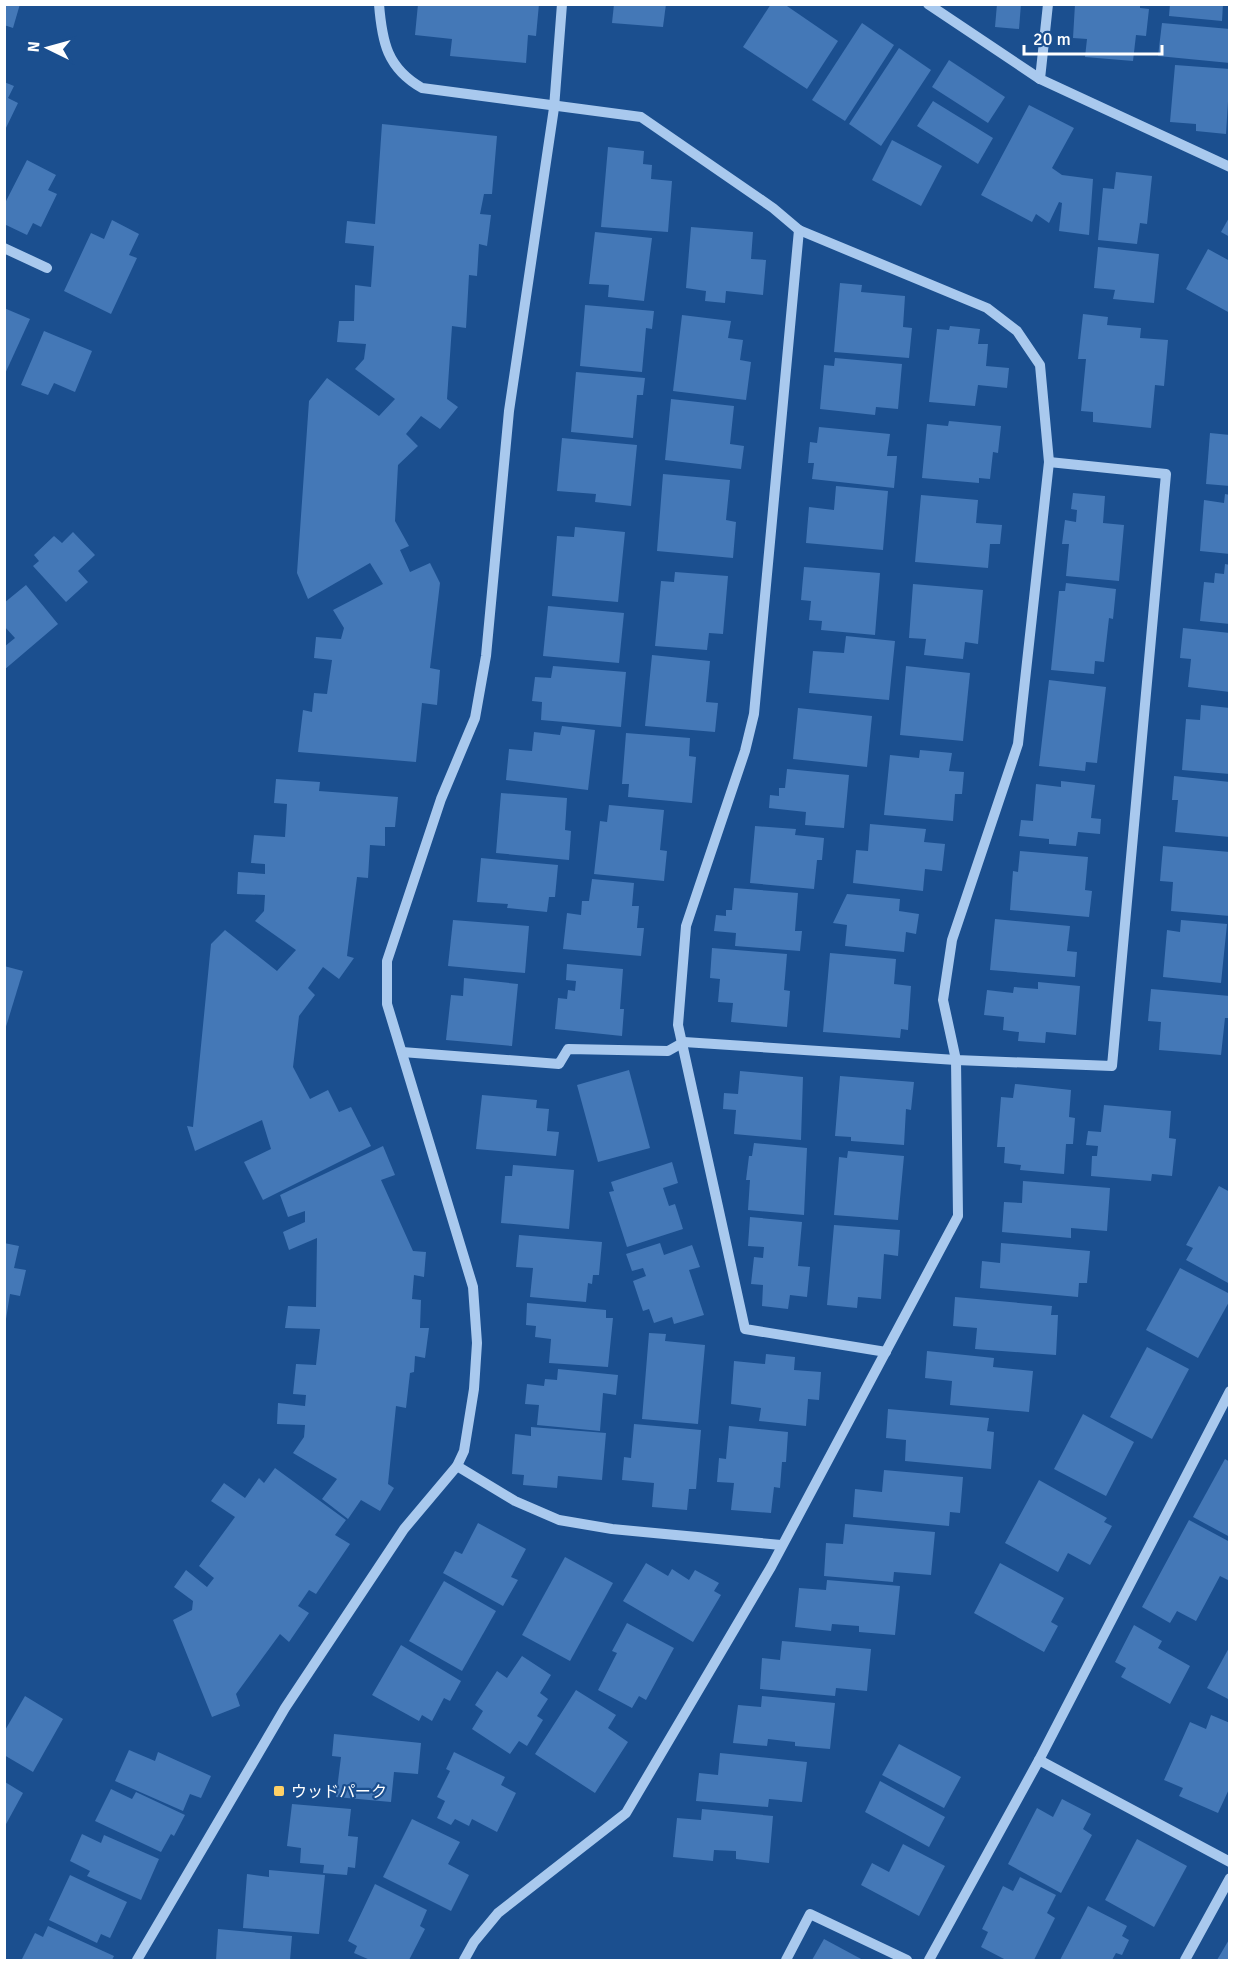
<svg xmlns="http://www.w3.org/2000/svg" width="1234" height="1965" font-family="Signika,'Noto Sans JP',sans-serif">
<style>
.building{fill:#4478b7}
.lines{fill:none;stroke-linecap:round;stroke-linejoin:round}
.minor{stroke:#a9c9ee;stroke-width:10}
.poi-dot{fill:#ffd166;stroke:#1b4f8f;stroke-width:2}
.labels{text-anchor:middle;stroke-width:4.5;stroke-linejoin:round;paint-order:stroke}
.poi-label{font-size:16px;fill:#fff;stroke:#1b4f8f;text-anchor:start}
</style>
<rect width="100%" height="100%" fill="#1b4f8f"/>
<!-- building -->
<g class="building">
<path d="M4 4H20L13 28 4 25Z"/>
<path d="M418 4H539L536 36 528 35 526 63 450 56 452 39 415 35Z"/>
<path d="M614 4H666L663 27 612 23Z"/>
<path d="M771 4H784L838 41 807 89 743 47Z"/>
<path d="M997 4H1021L1019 29 995 27Z"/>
<path d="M1075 4H1140V8L1149 9 1146 36 1136 35 1133 61 1085 57 1087 39 1073 38Z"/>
<path d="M1170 4H1223L1222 21 1169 16Z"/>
<path d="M862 23 894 45 845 121 812 100Z"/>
<path d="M1162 23 1230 29V63L1158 56Z"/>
<path d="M899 48 931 70 881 146 849 124Z"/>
<path d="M949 60 1005 97 988 123 932 87Z"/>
<path d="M1175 65 1230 69 1226 134 1196 131V124L1170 122Z"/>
<path d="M4 82 14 86 8 98 18 103 4 132Z"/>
<path d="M933 101 993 138 978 164 917 126Z"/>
<path d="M1029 105 1074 128 1052 168 1062 175 1093 179 1089 235 1059 231 1062 203 1059 202 1049 223 1036 214 1032 222 981 195Z"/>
<path d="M382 124 497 136 492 194H484L480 214 491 215 487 246 479 244 477 276 469 275 466 328 452 326 447 399 458 407 440 429 421 416 406 434 418 446 398 465 395 521 409 546 400 550 410 572 430 563 440 583 430 668 440 670 437 705 422 703 416 762 298 752 303 710 312 712 314 693 327 694 332 660 314 658 316 637 341 639 344 628 333 610 383 584 370 563 308 599 297 573 309 401 327 378 379 416 395 399 355 369 364 359 366 344 337 342 339 321H354L355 285 371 287 374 246 345 243 347 221 375 224Z"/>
<path d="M892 140 942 166 921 206 872 180Z"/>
<path d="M608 147 644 151 643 164 652 165 651 179 672 181 668 232 601 227Z"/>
<path d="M27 160 56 175 48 190 57 194 41 227 33 223 27 235 4 224V205Z"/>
<path d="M1116 172 1152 176 1147 224 1140 223 1137 244 1098 240 1103 188 1114 189Z"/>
<path d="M1230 216V237L1221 232Z"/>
<path d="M112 220 139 234 129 255 137 258 111 314 64 291 91 233 104 239Z"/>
<path d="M691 227 753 232 751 259 766 260 763 295 726 291 725 303 705 301 706 291 686 288Z"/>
<path d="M595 232 652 238 644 301 608 297 609 285 589 284Z"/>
<path d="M1098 247 1159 254 1154 303 1113 299 1115 290 1094 288Z"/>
<path d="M1208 249 1230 261V313L1186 289Z"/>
<path d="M840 283 862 285 861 292 905 296 903 327 912 328 909 358 834 352Z"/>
<path d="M585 305 654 311 652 329 646 328 642 372 580 366Z"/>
<path d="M4 308 30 319 4 376Z"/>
<path d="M1083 314 1108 317 1107 325 1141 328 1140 338 1168 340 1164 386 1155 385 1151 428 1093 422V412L1081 411 1086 359H1078Z"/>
<path d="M682 315 731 321 728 338 743 340 740 360 751 362 746 400 673 391Z"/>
<path d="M950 326 980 329 978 344H988L986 366 1009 368 1007 388 978 385 975 406 929 402 937 329 949 330Z"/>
<path d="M44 331 92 351 75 392 54 383 48 395 21 385Z"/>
<path d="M835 358 902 364 898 409 876 407 875 415 820 409 824 365 834 366Z"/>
<path d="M576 372 645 378 643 395H637L633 438 571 432Z"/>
<path d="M671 399 734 406 730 444 744 446 741 469 665 460Z"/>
<path d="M949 421 1001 426 998 453 993 452 990 479 979 478V483L922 478 927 424 948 426Z"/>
<path d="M819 427 890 434 887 456H897L894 488 812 479 814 463H808L810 442 817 443Z"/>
<path d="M1210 433 1230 435V486L1206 484Z"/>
<path d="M562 438 637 445 631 506 595 502 596 494 557 491Z"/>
<path d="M663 474 730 480 726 520 736 522 733 558 657 551Z"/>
<path d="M836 486 888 491 883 550 806 543 809 507 834 510Z"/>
<path d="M1073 493 1105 496 1103 523 1124 525 1119 581 1066 576 1069 544H1062L1065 520 1076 522 1077 510 1071 509Z"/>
<path d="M1225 494 1230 495V554L1200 551 1204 500 1224 503Z"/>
<path d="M921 495 978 500 976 523 1002 525 1000 544H990L988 568 915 562Z"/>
<path d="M575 527 625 532 618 602 552 596 557 536 574 537Z"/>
<path d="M73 532 95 555 78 571 88 582 66 602 33 566 39 561 34 555 54 536 62 543Z"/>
<path d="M1225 564 1230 565V624L1200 621 1204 582 1214 583 1215 573 1224 574Z"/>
<path d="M804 567 880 573 875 635 821 630 822 621 809 620 811 601 801 600Z"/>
<path d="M675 572 728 576 723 634 709 633 707 650 655 646 661 581 674 582Z"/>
<path d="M1066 583 1116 589 1113 619 1109 618 1104 662 1095 661 1094 674 1051 670 1059 591H1065Z"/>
<path d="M913 584 983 590 978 644 965 642 963 659 924 655 926 639 909 638Z"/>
<path d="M26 585 58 624 4 670V647L15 638 4 626V603Z"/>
<path d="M548 606 624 613 619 663 543 656Z"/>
<path d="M1183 628 1230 633V692L1188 687 1191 659 1180 658Z"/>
<path d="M846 636 895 641 889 700 809 693 813 651 844 653Z"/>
<path d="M652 655 710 661 706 702 718 703 715 732 645 726Z"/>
<path d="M553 666 626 672 621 727 541 720 542 702 532 701 535 677 551 678Z"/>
<path d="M906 666 970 673 963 741 900 735Z"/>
<path d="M1049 680 1106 687 1097 763 1086 762 1085 771 1039 766Z"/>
<path d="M1201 705 1230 708V774L1182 770 1186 719 1200 720Z"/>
<path d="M798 708 872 716 867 767 793 759Z"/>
<path d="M562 726 595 730 588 790 506 780 509 749 532 751 534 732 560 735Z"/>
<path d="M626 733 690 738 689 756 696 757 692 803 628 797 629 784H622Z"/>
<path d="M920 750 952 753 949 771 964 772 962 794H955L953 821 884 815 890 755 919 758Z"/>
<path d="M787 769 849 775 844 828 805 825 806 812 769 808 770 795 779 796V788H785Z"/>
<path d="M1174 776 1230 782V837L1175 832 1178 800H1172Z"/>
<path d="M276 779 320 782 319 791 398 797 395 827H385V846L370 845 368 878 357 877 347 956 354 958 339 979 323 967 308 988 315 995 299 1016 293 1067 310 1099 328 1090 339 1112 351 1107 371 1146 263 1200 244 1162 271 1149 262 1120 195 1151 187 1126 193 1127 211 944 225 930 277 971 296 950 255 921 264 911 265 895 237 894 238 872 265 874V864L251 863 254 835 285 837 287 804 274 803Z"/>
<path d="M1061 781 1095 785 1091 818 1101 819 1100 834 1078 832 1076 846 1049 844V839L1019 836 1021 820 1033 821 1036 784 1061 787Z"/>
<path d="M501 793 567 798 565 830 571 831 569 860 496 853Z"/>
<path d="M609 805 664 810 660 850 667 851 664 881 594 874 600 821 607 822Z"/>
<path d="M870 824 926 829 924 842 945 844 942 871 925 869 923 891 853 883 856 850 868 851Z"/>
<path d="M755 826 796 829 795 835 824 838 822 860H817L814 889 750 883Z"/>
<path d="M1163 846 1230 852V916L1171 911 1173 882 1160 881Z"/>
<path d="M1020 851 1088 857 1085 890 1092 891 1089 917 1010 910 1013 871 1018 872Z"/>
<path d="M481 858 558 865 555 897H549L547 912 507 908 508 904 477 902Z"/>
<path d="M592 879 634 883 632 906H639L637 928H644L641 956 563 949 567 913 581 915 582 901H589Z"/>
<path d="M734 888 798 893 795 931H802L800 951 735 946 736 933 714 931 716 915 726 916V910H732Z"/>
<path d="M847 894 900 899 899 911 919 914 916 934 906 932 904 952 845 946 847 925 833 923Z"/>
<path d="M995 919 1070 926 1067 951 1077 952 1075 977 990 970Z"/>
<path d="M453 920 529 926 525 973 448 966Z"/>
<path d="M1181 920 1227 924 1221 983 1163 977 1167 930 1180 932Z"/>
<path d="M712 948 787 954 784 990 790 991 787 1027 731 1022 733 1003 718 1002 720 979 710 978Z"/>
<path d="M830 953 896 959 894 984 911 986 908 1030 901 1029 900 1038 823 1032Z"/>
<path d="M567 964 623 969 620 1009H624L622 1036 555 1029 558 998 567 999 568 990 575 991 576 981 566 980Z"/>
<path d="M4 966 23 971 5 1030H4Z"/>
<path d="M464 978 518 984 512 1046 446 1040 451 995 463 996Z"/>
<path d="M1038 982 1080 986 1076 1035 1046 1032 1045 1043 1018 1041 1019 1032 1003 1030 1004 1017 984 1015 987 990 1013 993 1014 987 1038 989Z"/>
<path d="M1151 989 1230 996 1229 1018H1225L1221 1055 1159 1050 1161 1022 1148 1021Z"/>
<path d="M629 1070 650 1148 598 1162 577 1085Z"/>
<path d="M740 1071 803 1077 801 1140 734 1134 736 1110 723 1109 724 1093 738 1094Z"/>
<path d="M840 1076 914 1082 911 1110 906 1109 904 1145 851 1141V1137L835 1136Z"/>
<path d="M1015 1084 1071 1090 1069 1117 1075 1118 1073 1144H1066L1064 1174 1020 1170 1021 1165 1004 1163 1005 1147H997L1001 1097 1013 1098Z"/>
<path d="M482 1095 537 1100 536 1108 549 1109 547 1131 559 1132 556 1156 476 1149Z"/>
<path d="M1104 1105 1171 1111 1169 1138 1176 1139 1172 1176 1152 1174 1151 1181 1091 1176 1092 1156H1097L1098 1146 1086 1145 1088 1131 1101 1132Z"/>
<path d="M754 1143 807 1148 804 1215 748 1210 750 1180H746L749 1156H752Z"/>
<path d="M383 1146 395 1175 381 1180 413 1251 426 1252 424 1277 414 1275 412 1299 421 1300 420 1328H429L425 1358 415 1356 414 1372 410 1373 406 1408 396 1406 388 1484 394 1488 380 1511 361 1500 348 1519 322 1499 337 1479 293 1453 304 1437 305 1425 277 1424 278 1403 305 1406 306 1395 293 1394 296 1364 316 1365 320 1329 285 1328 288 1306 316 1307 317 1238 289 1250 283 1232 305 1222V1211L288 1217 280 1195Z"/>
<path d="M848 1151 904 1156 898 1220 834 1215 839 1157 847 1158Z"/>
<path d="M672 1162 678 1183 663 1188 669 1206 675 1204 683 1229 627 1247 609 1192 614 1191 611 1182Z"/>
<path d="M513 1165 574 1170 569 1229 501 1223 505 1176H512Z"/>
<path d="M1023 1181 1110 1188 1107 1231 1071 1228V1238L1002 1232 1004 1202 1022 1203Z"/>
<path d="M1219 1186 1230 1192V1284L1186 1260 1193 1248 1186 1245Z"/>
<path d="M750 1217 802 1222 798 1266 810 1267 807 1297 790 1295 788 1309 762 1306 763 1285 751 1284 754 1257 763 1258 764 1247 748 1246Z"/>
<path d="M834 1225 900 1230 898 1256 884 1254 881 1299 858 1297 857 1308 827 1305Z"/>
<path d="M519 1235 602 1242 599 1275H593L592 1284 588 1283 586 1302 530 1297 533 1268 516 1267Z"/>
<path d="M4 1243 19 1246 14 1268 26 1270 20 1296 10 1294 6 1319Z"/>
<path d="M660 1243 664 1255 692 1245 700 1267 689 1270 704 1315 674 1324 672 1317 654 1323 649 1309 643 1311 633 1281 646 1276 643 1268 632 1271 626 1254Z"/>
<path d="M1001 1243 1090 1251 1087 1283H1079L1078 1297 980 1288 982 1261 1000 1263Z"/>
<path d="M1180 1268 1230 1294V1300L1198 1358 1146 1330Z"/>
<path d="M955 1297 1052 1306 1051 1315H1058L1056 1355 975 1349 977 1328 953 1326Z"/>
<path d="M527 1303 606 1310V1318H613L608 1367 549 1363 551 1339 535 1337 536 1326 526 1325Z"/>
<path d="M649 1333 666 1334 665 1341 705 1345 698 1424 642 1419Z"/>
<path d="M1147 1347 1189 1369 1152 1439 1110 1417Z"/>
<path d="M927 1351 994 1358 993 1367 1033 1371 1029 1412 950 1405 952 1381 925 1378Z"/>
<path d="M766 1354 795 1357 794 1370 821 1372 819 1400 808 1399 806 1426 759 1421 761 1408 731 1404 734 1361 765 1364Z"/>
<path d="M558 1369 618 1375 616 1395 603 1393 600 1431 537 1425 539 1405 525 1404 527 1384 544 1386 545 1379 557 1380Z"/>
<path d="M888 1409 989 1418 987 1431 994 1432 991 1469 905 1461 906 1440 886 1438Z"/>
<path d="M1083 1414 1134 1442 1106 1496 1054 1469Z"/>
<path d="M634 1424 701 1430 696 1489H689L687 1510 652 1507 654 1483 622 1480 624 1457 631 1458Z"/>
<path d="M729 1426 788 1432 786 1462H782L780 1488 774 1487 771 1513 731 1510 734 1483 717 1482 719 1458 726 1459Z"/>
<path d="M531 1427 606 1433 602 1480 558 1476 557 1488 523 1485 524 1475 512 1474 515 1434 531 1436Z"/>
<path d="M1225 1459 1230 1462V1537L1193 1517Z"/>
<path d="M275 1468 346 1520 335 1535 350 1544 316 1594 309 1590 298 1606 309 1613 289 1642 280 1634 236 1694 240 1706 212 1717 173 1620 192 1610 193 1601 174 1587 186 1570 207 1587 214 1578 199 1566 235 1517 211 1501 224 1483 245 1498 259 1478 264 1483Z"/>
<path d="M884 1470 963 1477 960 1513 950 1512 949 1526 853 1517 855 1489 882 1492Z"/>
<path d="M1039 1480 1107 1518 1104 1522 1112 1526 1090 1565 1068 1553 1058 1572 1005 1543Z"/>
<path d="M1189 1520 1230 1542V1581L1220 1576 1196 1621 1177 1611 1170 1623 1142 1607Z"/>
<path d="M478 1523 526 1549 511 1577 518 1580 503 1606 443 1573 455 1551 462 1554Z"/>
<path d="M845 1524 935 1532 931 1575 894 1572 893 1582 824 1576 826 1543 843 1544Z"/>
<path d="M565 1557 613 1583 570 1661 522 1635Z"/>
<path d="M646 1563 668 1576 672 1569 689 1580 695 1570 719 1583 714 1591 721 1595 693 1642 623 1601Z"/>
<path d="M1000 1563 1064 1598 1051 1622 1058 1626 1044 1652 974 1613Z"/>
<path d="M827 1580 900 1586 895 1635 859 1632V1626L832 1624 831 1631 795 1627 799 1588 826 1590Z"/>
<path d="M444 1581 496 1611 462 1671 409 1641Z"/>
<path d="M627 1623 674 1648 646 1700 639 1696 632 1708 598 1690 617 1653 612 1651Z"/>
<path d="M1134 1625 1162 1641 1158 1648 1190 1666 1170 1704 1121 1677 1126 1668 1115 1662Z"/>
<path d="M782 1641 871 1649 867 1691 836 1688 835 1696 760 1689 762 1658 780 1660Z"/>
<path d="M401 1645 461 1681 450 1701 444 1698 432 1721 422 1715 419 1721 372 1695Z"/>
<path d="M1230 1646V1700L1207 1688Z"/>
<path d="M522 1656 551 1675 540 1693 548 1699 537 1716 543 1720 527 1746 519 1741 510 1754 472 1729 483 1711 475 1705 497 1671 507 1678Z"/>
<path d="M576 1690 616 1715 608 1728 628 1742 595 1793 535 1754Z"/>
<path d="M25 1696 63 1719 33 1772 4 1755V1732Z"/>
<path d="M762 1696 835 1703 830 1749 795 1746V1742L768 1739 767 1746 733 1743 738 1705 761 1707Z"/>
<path d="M1211 1715 1230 1723V1787L1218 1813 1179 1796 1183 1788 1164 1780 1190 1722 1206 1729Z"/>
<path d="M334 1734 421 1743 418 1774 394 1772 391 1802 336 1797 341 1757 332 1756Z"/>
<path d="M899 1744 961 1777 944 1808 882 1775Z"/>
<path d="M129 1750 155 1761 158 1752 211 1776 201 1798 190 1794 183 1811 115 1781Z"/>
<path d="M454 1752 505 1777 501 1785 516 1793 497 1832 472 1819 469 1826 455 1819 451 1825 437 1818 445 1801 437 1797 450 1771 446 1769Z"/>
<path d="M720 1753 807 1762 802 1802 769 1799 768 1807 696 1801 699 1773 718 1775Z"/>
<path d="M880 1781 945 1817 929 1847 865 1812Z"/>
<path d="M5 1782 23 1793 5 1826Z"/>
<path d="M111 1789 132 1799 136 1792 185 1815 174 1836 171 1834 161 1852 95 1821Z"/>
<path d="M1062 1799 1091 1814 1083 1829 1092 1835 1061 1893 1008 1864 1037 1808 1053 1817Z"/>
<path d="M292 1804 351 1809 348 1836 358 1837 355 1868 348 1867 347 1875 323 1873 324 1865 300 1863 301 1848 287 1846Z"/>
<path d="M702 1809 773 1816 769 1863 736 1859V1851L714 1850 713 1861 673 1857 677 1818 701 1820Z"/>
<path d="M412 1819 460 1842 448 1864 469 1875 451 1911 383 1877Z"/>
<path d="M82 1834 101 1843 104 1835 159 1859 141 1900 87 1876 90 1871 70 1861Z"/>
<path d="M1137 1839 1187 1866 1154 1927 1105 1900Z"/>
<path d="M903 1844 945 1866 919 1916 861 1885 872 1863 889 1872Z"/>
<path d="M269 1870 325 1875 319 1934 243 1928 247 1874 269 1877Z"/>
<path d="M70 1875 127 1902 110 1938 101 1934 97 1943 49 1920Z"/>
<path d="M1020 1877 1056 1895 1047 1913 1055 1918 1034 1960H1006L981 1947 988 1932 982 1929 1003 1886 1013 1891Z"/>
<path d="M375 1884 427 1910 420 1926 425 1929 409 1960H370L354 1953 357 1946 348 1941Z"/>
<path d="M1088 1906 1127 1926 1122 1936 1129 1940 1122 1955 1116 1953 1112 1960H1060Z"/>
<path d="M48 1926 114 1956 112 1960 22 1959 35 1933 43 1937Z"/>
<path d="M218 1929 292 1936 290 1960H216Z"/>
<path d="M1230 1938V1960H1217Z"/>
<path d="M824 1939 863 1960H812Z"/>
</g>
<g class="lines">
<!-- minor -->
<g class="minor">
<path d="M379 4C382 42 387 68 422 88L641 117 773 208 799 230 987 308 1017 331 1040 365 1049 462 1018 744 952 940 943 1000 956 1060 958 1216 771 1567 626 1813 498 1913 474 1942 464 1960"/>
<path d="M928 4 1040 79"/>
<path d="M1048 4 1040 79 1230 167"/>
<path d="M799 230 754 714 745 751 686 926 678 1025 745 1329 886 1352"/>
<path d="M4 248 47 268"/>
<path d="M402 1052 559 1064 568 1049 668 1051 684 1042 956 1060 1112 1066 1166 474 1049 462"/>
<path d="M457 1466 515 1501 559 1520 612 1529 781 1545"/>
<path d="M1039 1760 1230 1862"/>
<path d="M137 1960 285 1708 404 1529 457 1466 464 1451 474 1389 477 1343 473 1287 387 1004V961L441 799 475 718 486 656 509 411 554 108 562 4"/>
<path d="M786 1960 810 1914 907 1960"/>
<path d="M929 1960 1039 1760 1230 1391"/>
<path d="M1185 1960 1230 1878"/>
</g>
</g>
<!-- markers -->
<rect class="poi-dot" x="273" y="1785" width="12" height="12" rx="3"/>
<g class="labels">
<!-- poi labels -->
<g class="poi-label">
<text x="291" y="1797">ウッドパーク</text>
</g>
</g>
<!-- border -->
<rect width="1234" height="1965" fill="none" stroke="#ffffff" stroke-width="12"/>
<!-- north arrow -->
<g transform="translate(48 48) rotate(275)" stroke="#1b4f8f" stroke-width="4.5" paint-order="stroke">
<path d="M0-4.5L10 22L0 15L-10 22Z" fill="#ffffff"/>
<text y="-9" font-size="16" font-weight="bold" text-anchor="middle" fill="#ffffff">N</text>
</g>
<!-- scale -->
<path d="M1024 45v9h138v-9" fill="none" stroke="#ffffff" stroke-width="3"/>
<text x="1033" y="45" font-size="18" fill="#ffffff" stroke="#1b4f8f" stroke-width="4.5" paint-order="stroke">20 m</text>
</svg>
